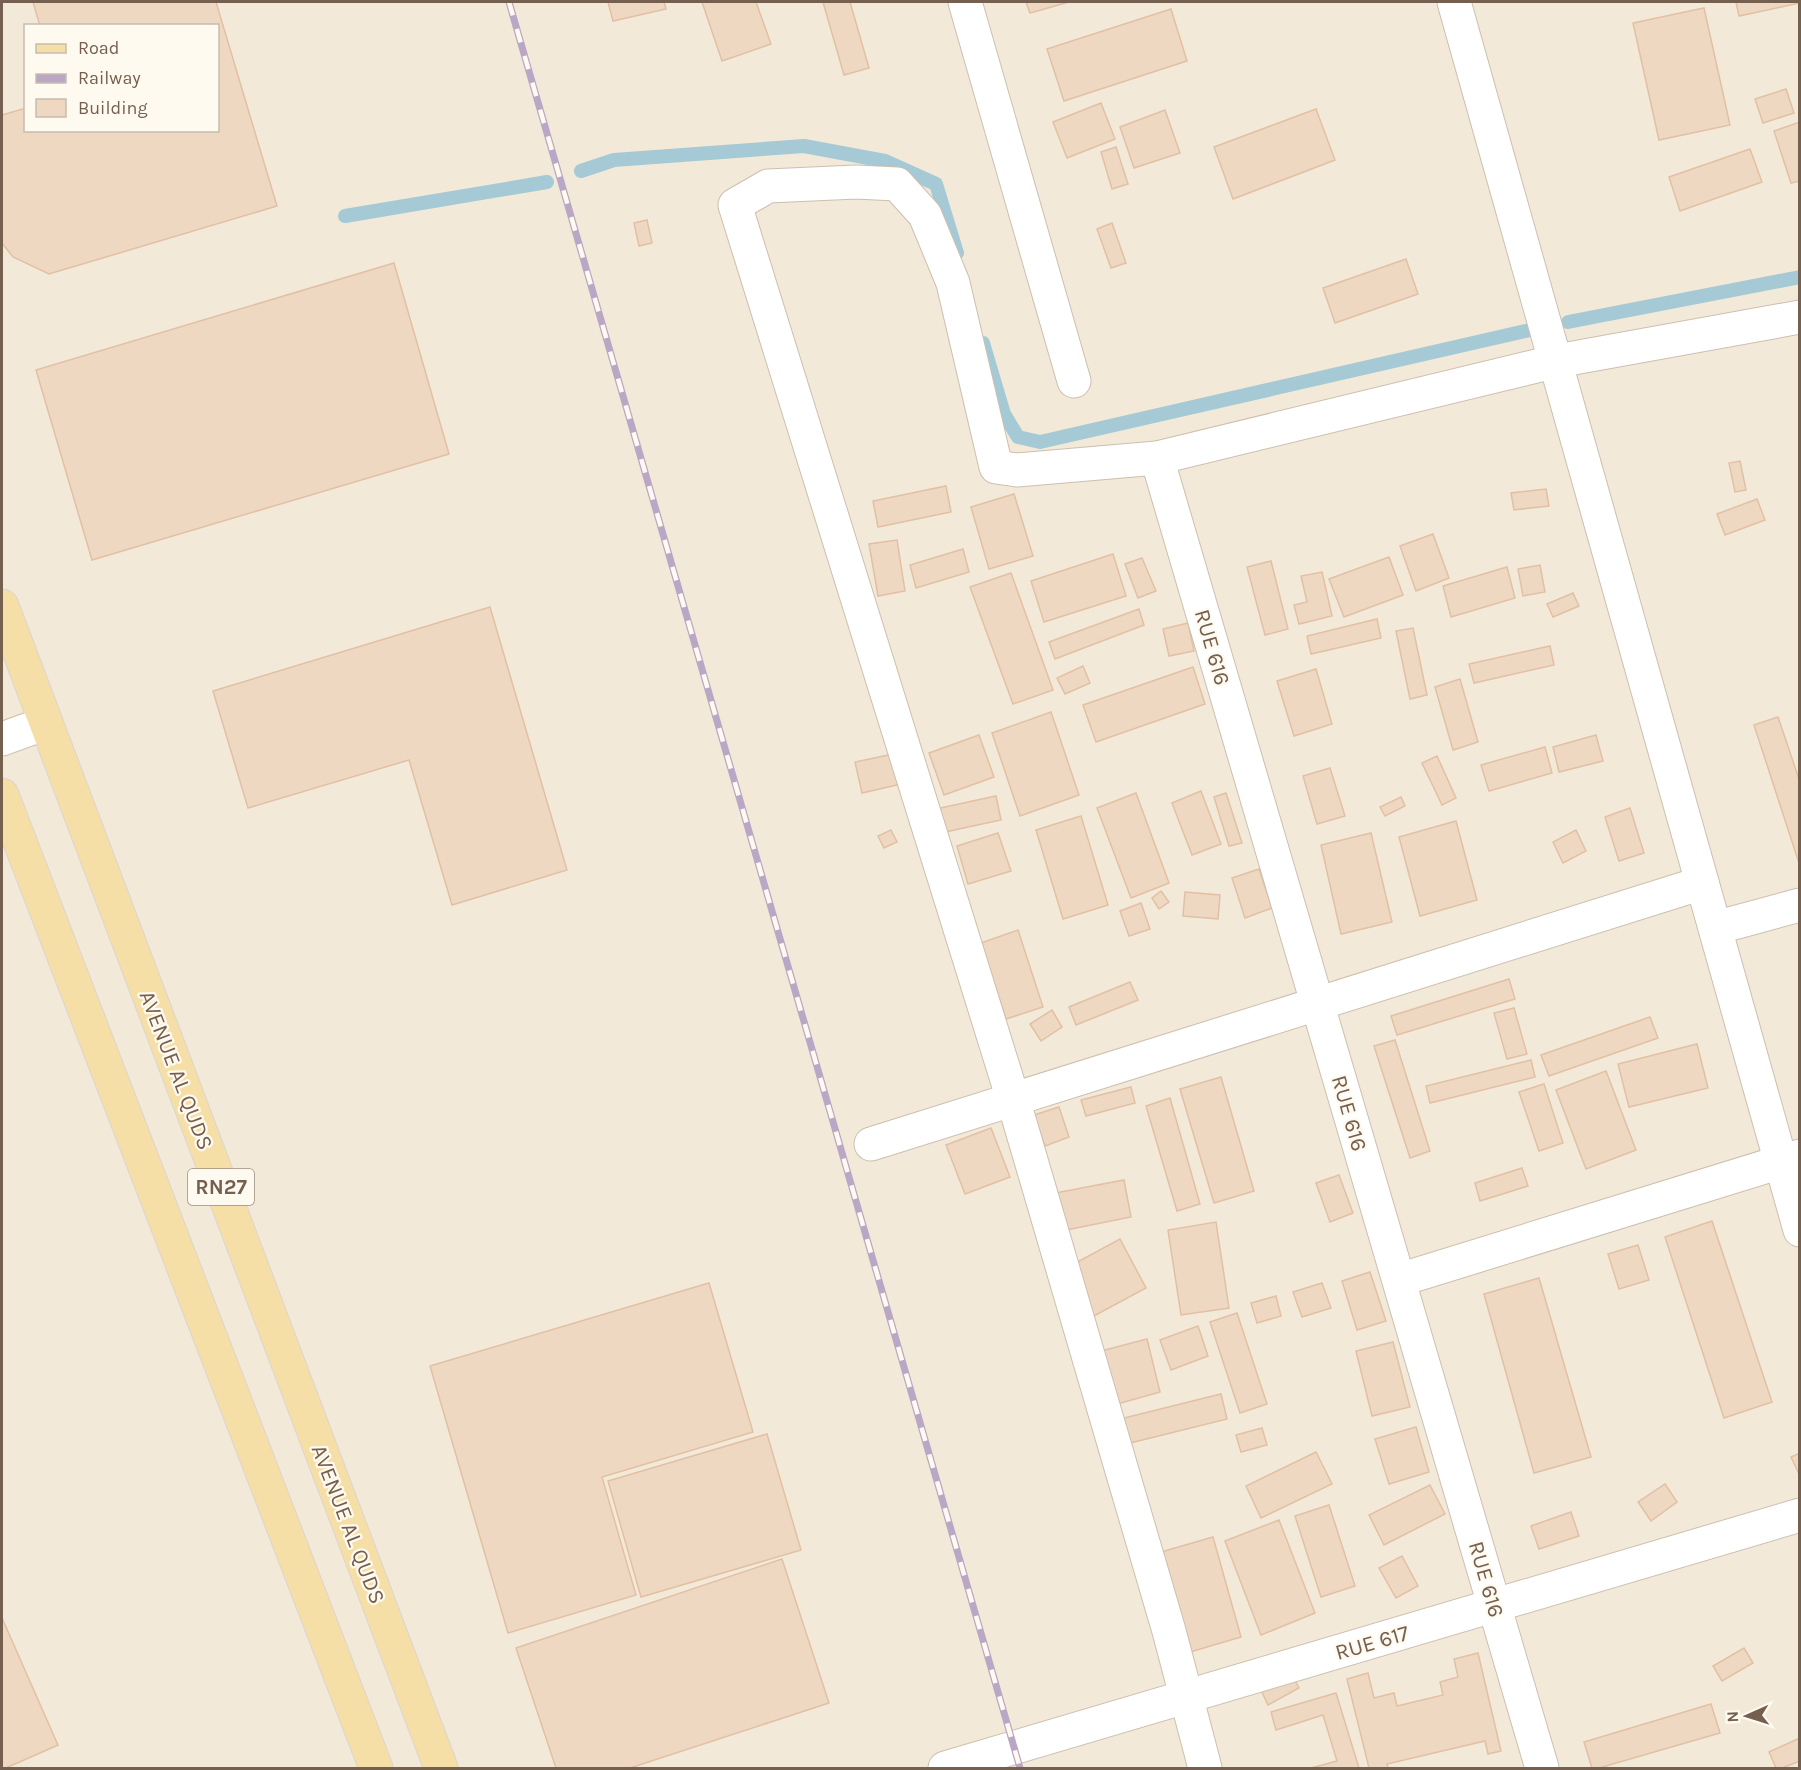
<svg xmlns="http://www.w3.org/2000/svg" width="1801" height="1770" font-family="Karla,sans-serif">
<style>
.residential{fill:#f3e9d8;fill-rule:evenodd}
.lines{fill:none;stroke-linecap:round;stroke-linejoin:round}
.stream{stroke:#a5cad6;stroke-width:14}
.building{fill:#efd8c2;stroke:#e1c0a4;stroke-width:1.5}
.street-casing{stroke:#cdbfb0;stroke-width:35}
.secondary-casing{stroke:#d0c0ad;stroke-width:35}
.primary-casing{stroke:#dbd5d1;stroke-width:35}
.street{stroke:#fff;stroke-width:33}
.secondary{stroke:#fff;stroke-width:33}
.primary{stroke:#f6dfa6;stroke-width:33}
.rail-casing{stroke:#baa7c6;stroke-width:7}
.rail{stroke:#fefaf0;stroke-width:4.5;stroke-dasharray:14;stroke-linecap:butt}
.labels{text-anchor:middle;stroke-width:4.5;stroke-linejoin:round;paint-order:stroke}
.shield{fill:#fefaf0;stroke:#9e8e7f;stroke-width:1.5}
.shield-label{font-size:21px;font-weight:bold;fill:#755f4e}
.street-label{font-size:22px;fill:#755f4e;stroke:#fefaf0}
</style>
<rect width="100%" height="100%" fill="#fbf6e9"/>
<!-- residential -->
<path class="residential" d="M2 2H1799V1768H2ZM26 26H218V130H26Z"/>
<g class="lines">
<!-- stream -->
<g class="stream">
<path d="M581 171 614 160 804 146 885 161 936 184 957 253"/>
<path d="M345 216 547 182"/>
<path d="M1568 322 1800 277"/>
<path d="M983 343 1004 414 1018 437 1040 442 1530 330"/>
</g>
</g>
<!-- building -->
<g class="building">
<path d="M33 2H216L277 206 49 274 13 257 2 243V115L26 108V130H218V26H40Z"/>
<path d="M608 2H664L666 9 613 21Z"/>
<path d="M702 2H756L771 44 722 61Z"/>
<path d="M823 2H850L869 68 844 75Z"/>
<path d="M1026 2H1069L1030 13Z"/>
<path d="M1736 2H1800V3L1739 16Z"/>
<path d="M1704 8 1730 125 1659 140 1633 23Z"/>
<path d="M1171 9 1187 61 1064 101 1047 49Z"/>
<path d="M1786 89 1794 113 1763 123 1755 99Z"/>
<path d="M1101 103 1115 139 1067 158 1053 122Z"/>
<path d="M1316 109 1335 160 1233 199 1214 147Z"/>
<path d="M1165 110 1180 153 1134 168 1120 127Z"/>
<path d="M1800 122V181L1791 183 1774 131Z"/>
<path d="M1116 147 1128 184 1112 189 1101 152Z"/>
<path d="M1750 149 1762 182 1680 211 1669 177Z"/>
<path d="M647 220 652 243 639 246 634 223Z"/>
<path d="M1112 223 1126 263 1111 268 1097 229Z"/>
<path d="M1406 259 1418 294 1335 323 1323 288Z"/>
<path d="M394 263 449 454 92 560 36 370Z"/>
<path d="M1740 461 1746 490 1735 492 1729 463Z"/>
<path d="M946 486 951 512 878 527 873 501Z"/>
<path d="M1546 489 1549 506 1514 510 1511 493Z"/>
<path d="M1014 494 1033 556 989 569 971 507Z"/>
<path d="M1757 499 1765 520 1725 535 1717 514Z"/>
<path d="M1433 534 1449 578 1416 591 1400 546Z"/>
<path d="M897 540 905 591 878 596 869 544Z"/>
<path d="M963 549 969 572 916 588 910 565Z"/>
<path d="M1113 554 1126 596 1044 622 1031 581Z"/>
<path d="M1389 557 1403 595 1344 617 1329 579Z"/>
<path d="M1142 558 1156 591 1138 598 1125 564Z"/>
<path d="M1271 561 1288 629 1265 635 1247 567Z"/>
<path d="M1540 565 1545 592 1523 596 1518 569Z"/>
<path d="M1507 567 1515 598 1451 617 1443 586Z"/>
<path d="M1322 572 1332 616 1299 624 1294 605 1307 602 1301 576Z"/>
<path d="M1011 573 1053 690 1013 704 970 587Z"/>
<path d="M1573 593 1579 606 1553 617 1547 604Z"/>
<path d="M490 607 567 870 452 905 409 760 248 808 213 691Z"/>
<path d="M1139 609 1144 625 1055 659 1049 642Z"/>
<path d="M1377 619 1381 638 1311 654 1307 636Z"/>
<path d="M1188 623 1194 651 1169 656 1163 629Z"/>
<path d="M1413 628 1427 695 1410 699 1396 631Z"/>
<path d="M1550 646 1554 665 1474 683 1469 664Z"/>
<path d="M1083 666 1090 683 1065 694 1057 678Z"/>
<path d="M1193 667 1205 704 1096 742 1083 705Z"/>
<path d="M1316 669 1332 724 1294 736 1277 681Z"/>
<path d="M1460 679 1478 742 1453 750 1435 687Z"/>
<path d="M1051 712 1079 795 1020 816 992 733Z"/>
<path d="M1778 717 1800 782 1799 863 1754 725Z"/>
<path d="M979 735 994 777 944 795 929 753Z"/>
<path d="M1596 735 1603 761 1559 772 1553 747Z"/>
<path d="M1545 747 1552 773 1489 791 1481 765Z"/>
<path d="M903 752 910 782 862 793 855 762Z"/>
<path d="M1437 756 1456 798 1442 805 1422 763Z"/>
<path d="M1330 768 1345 816 1317 824 1303 776Z"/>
<path d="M1201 791 1221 844 1192 855 1172 803Z"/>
<path d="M1136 793 1169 883 1131 898 1097 808Z"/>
<path d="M1226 793 1242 843 1229 846 1214 797Z"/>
<path d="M996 796 1001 820 945 832 940 808Z"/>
<path d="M1401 797 1405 806 1385 816 1380 807Z"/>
<path d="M1630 808 1644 853 1619 861 1605 817Z"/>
<path d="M1081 816 1108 905 1063 919 1036 830Z"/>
<path d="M1456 821 1477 900 1420 916 1399 837Z"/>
<path d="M891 830 897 842 884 848 878 836Z"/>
<path d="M1576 830 1586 851 1563 863 1553 842Z"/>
<path d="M998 833 1011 871 968 884 957 846Z"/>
<path d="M1371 833 1392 922 1341 934 1321 845Z"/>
<path d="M1259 869 1272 908 1245 918 1232 878Z"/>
<path d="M1161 891 1169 902 1159 909 1152 898Z"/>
<path d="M1185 892 1220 895 1218 919 1183 916Z"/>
<path d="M1141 903 1150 929 1129 936 1120 911Z"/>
<path d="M1018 930 1043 1007 1006 1019 981 943Z"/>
<path d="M1509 979 1515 999 1397 1035 1391 1016Z"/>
<path d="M1130 982 1138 1000 1076 1025 1069 1007Z"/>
<path d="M1514 1008 1527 1054 1507 1059 1494 1013Z"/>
<path d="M1052 1010 1062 1027 1041 1041 1030 1024Z"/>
<path d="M1650 1017 1658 1038 1549 1076 1541 1055Z"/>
<path d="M1395 1040 1430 1151 1410 1158 1374 1046Z"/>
<path d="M1697 1044 1708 1088 1629 1107 1618 1064Z"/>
<path d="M1531 1060 1535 1077 1430 1103 1426 1086Z"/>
<path d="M1606 1071 1636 1150 1586 1169 1556 1090Z"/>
<path d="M1221 1077 1254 1191 1214 1203 1180 1089Z"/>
<path d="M1544 1084 1563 1143 1539 1151 1519 1092Z"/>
<path d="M1131 1087 1135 1103 1086 1116 1081 1100Z"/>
<path d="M1170 1098 1200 1204 1177 1211 1146 1106Z"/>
<path d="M1059 1107 1069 1137 1045 1146 1034 1115Z"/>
<path d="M991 1128 1010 1177 965 1194 946 1145Z"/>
<path d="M1522 1168 1528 1186 1480 1201 1475 1183Z"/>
<path d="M1339 1175 1353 1213 1330 1222 1316 1183Z"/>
<path d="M1124 1180 1131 1217 1061 1231 1055 1193Z"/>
<path d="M1712 1221 1772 1402 1724 1418 1665 1237Z"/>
<path d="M1216 1222 1229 1308 1181 1315 1168 1230Z"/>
<path d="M1120 1239 1146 1288 1094 1316 1068 1267Z"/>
<path d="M1638 1245 1649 1280 1619 1289 1608 1254Z"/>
<path d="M1370 1272 1386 1321 1357 1330 1342 1281Z"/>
<path d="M1539 1278 1591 1457 1534 1473 1484 1294Z"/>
<path d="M709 1283 753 1432 602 1477 636 1595 508 1633 430 1366Z"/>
<path d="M1322 1283 1331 1308 1302 1317 1293 1292Z"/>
<path d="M1276 1296 1281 1316 1257 1323 1251 1303Z"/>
<path d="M1237 1313 1267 1404 1240 1413 1210 1322Z"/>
<path d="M1198 1326 1208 1356 1171 1370 1160 1340Z"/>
<path d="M1147 1339 1160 1392 1110 1406 1097 1352Z"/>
<path d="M1393 1342 1410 1407 1372 1416 1356 1351Z"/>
<path d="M1221 1394 1227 1419 1126 1444 1120 1419Z"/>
<path d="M1416 1427 1429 1472 1389 1484 1375 1439Z"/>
<path d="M1262 1428 1267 1445 1241 1452 1236 1435Z"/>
<path d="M767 1434 801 1550 641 1597 608 1481Z"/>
<path d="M1316 1452 1332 1484 1261 1518 1246 1486Z"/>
<path d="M1800 1453V1474H1799L1791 1457Z"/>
<path d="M1665 1484 1677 1502 1651 1521 1638 1502Z"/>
<path d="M1430 1485 1445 1514 1384 1545 1369 1515Z"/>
<path d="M1329 1505 1355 1586 1321 1597 1295 1516Z"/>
<path d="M1571 1512 1579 1536 1539 1549 1531 1526Z"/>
<path d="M1279 1520 1315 1613 1261 1635 1225 1541Z"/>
<path d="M1213 1537 1241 1637 1190 1652 1161 1552Z"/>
<path d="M1402 1556 1418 1586 1396 1598 1379 1568Z"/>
<path d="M782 1559 829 1703 630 1768H556L516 1648Z"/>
<path d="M2 1618 58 1745 6 1768H2Z"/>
<path d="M1744 1648 1753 1663 1722 1681 1713 1666Z"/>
<path d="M1478 1653 1501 1751 1488 1754 1485 1741 1387 1764 1388 1768H1369L1347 1679 1368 1673 1374 1698 1394 1693 1397 1706 1443 1695 1440 1682 1458 1677 1454 1659Z"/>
<path d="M1292 1675 1299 1688 1268 1705 1261 1690Z"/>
<path d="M1336 1693 1359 1768H1311L1337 1761 1323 1715 1276 1730 1271 1712Z"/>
<path d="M1711 1704 1720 1733 1599 1768H1592L1584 1742Z"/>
<path d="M1800 1738V1761L1782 1768H1776L1769 1752Z"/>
</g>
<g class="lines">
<defs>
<g id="street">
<path d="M965 2 1074 381"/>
<path d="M1454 2 1800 1230"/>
<path d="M1157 458 1542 1768"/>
<path d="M1715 928 1800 905"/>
<path d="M871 1144 1702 883"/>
<path d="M1399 1280 1800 1156"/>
<path d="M945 1768 1800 1515"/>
<path d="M1205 1768 1169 1631 1013 1099 735 205 768 186 856 182 897 184 925 215 953 283 996 467 1017 470 1157 458 1557 361 1800 317"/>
</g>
<path id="secondary" d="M2 739 46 723"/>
<g id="primary">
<path d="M2 606 441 1768"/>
<path d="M2 795 376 1768"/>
</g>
</defs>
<!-- street casing -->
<use href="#street" class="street-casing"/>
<!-- secondary casing -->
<use href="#secondary" class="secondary-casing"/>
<!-- primary casing -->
<use href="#primary" class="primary-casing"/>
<!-- street -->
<use href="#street" class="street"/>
<!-- secondary -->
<use href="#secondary" class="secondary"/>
<!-- primary -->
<use href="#primary" class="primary"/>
<defs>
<path id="rail" d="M509 2 1020 1768"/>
</defs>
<!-- rail casing -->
<use href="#rail" class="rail-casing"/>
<!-- rail -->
<use href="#rail" class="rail"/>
</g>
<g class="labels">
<!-- shield labels -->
<rect class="shield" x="188" y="1169" width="66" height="36" rx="4.5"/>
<g class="shield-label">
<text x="221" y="1194">RN27</text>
</g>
<!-- street labels -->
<g class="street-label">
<text transform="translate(1213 647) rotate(74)" y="8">RUE 616</text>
<text transform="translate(177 1070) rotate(69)" y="8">AVENUE AL QUDS</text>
<text transform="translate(1350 1113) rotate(74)" y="8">RUE 616</text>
<text transform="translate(349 1524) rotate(69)" y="8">AVENUE AL QUDS</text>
<text transform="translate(1487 1579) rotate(74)" y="8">RUE 616</text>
<text transform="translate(1372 1642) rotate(-16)" y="8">RUE 617</text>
</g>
</g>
<!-- border -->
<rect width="1801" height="1770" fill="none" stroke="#755f4e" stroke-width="6"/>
<!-- legend -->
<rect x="24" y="24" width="195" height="108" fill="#fefaf0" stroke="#c7bcaf" stroke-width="1.5"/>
<rect x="36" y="44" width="30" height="9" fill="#f6dfa6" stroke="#c7bcaf" stroke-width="1.5"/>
<text x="78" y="54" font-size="18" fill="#755f4e">Road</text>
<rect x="36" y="74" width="30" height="9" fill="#baa7c6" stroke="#c7bcaf" stroke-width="1.5"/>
<text x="78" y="84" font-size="18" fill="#755f4e">Railway</text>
<rect x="36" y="99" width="30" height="18" fill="#efd8c2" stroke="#c7bcaf" stroke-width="1.5"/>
<text x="78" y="114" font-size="18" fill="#755f4e">Building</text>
<!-- north arrow -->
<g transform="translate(1747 1716) rotate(267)" stroke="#fefaf0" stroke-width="4.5" paint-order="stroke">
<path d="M0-4.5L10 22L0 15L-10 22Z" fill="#755f4e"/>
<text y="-9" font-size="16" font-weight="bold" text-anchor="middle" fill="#755f4e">N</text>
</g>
</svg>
